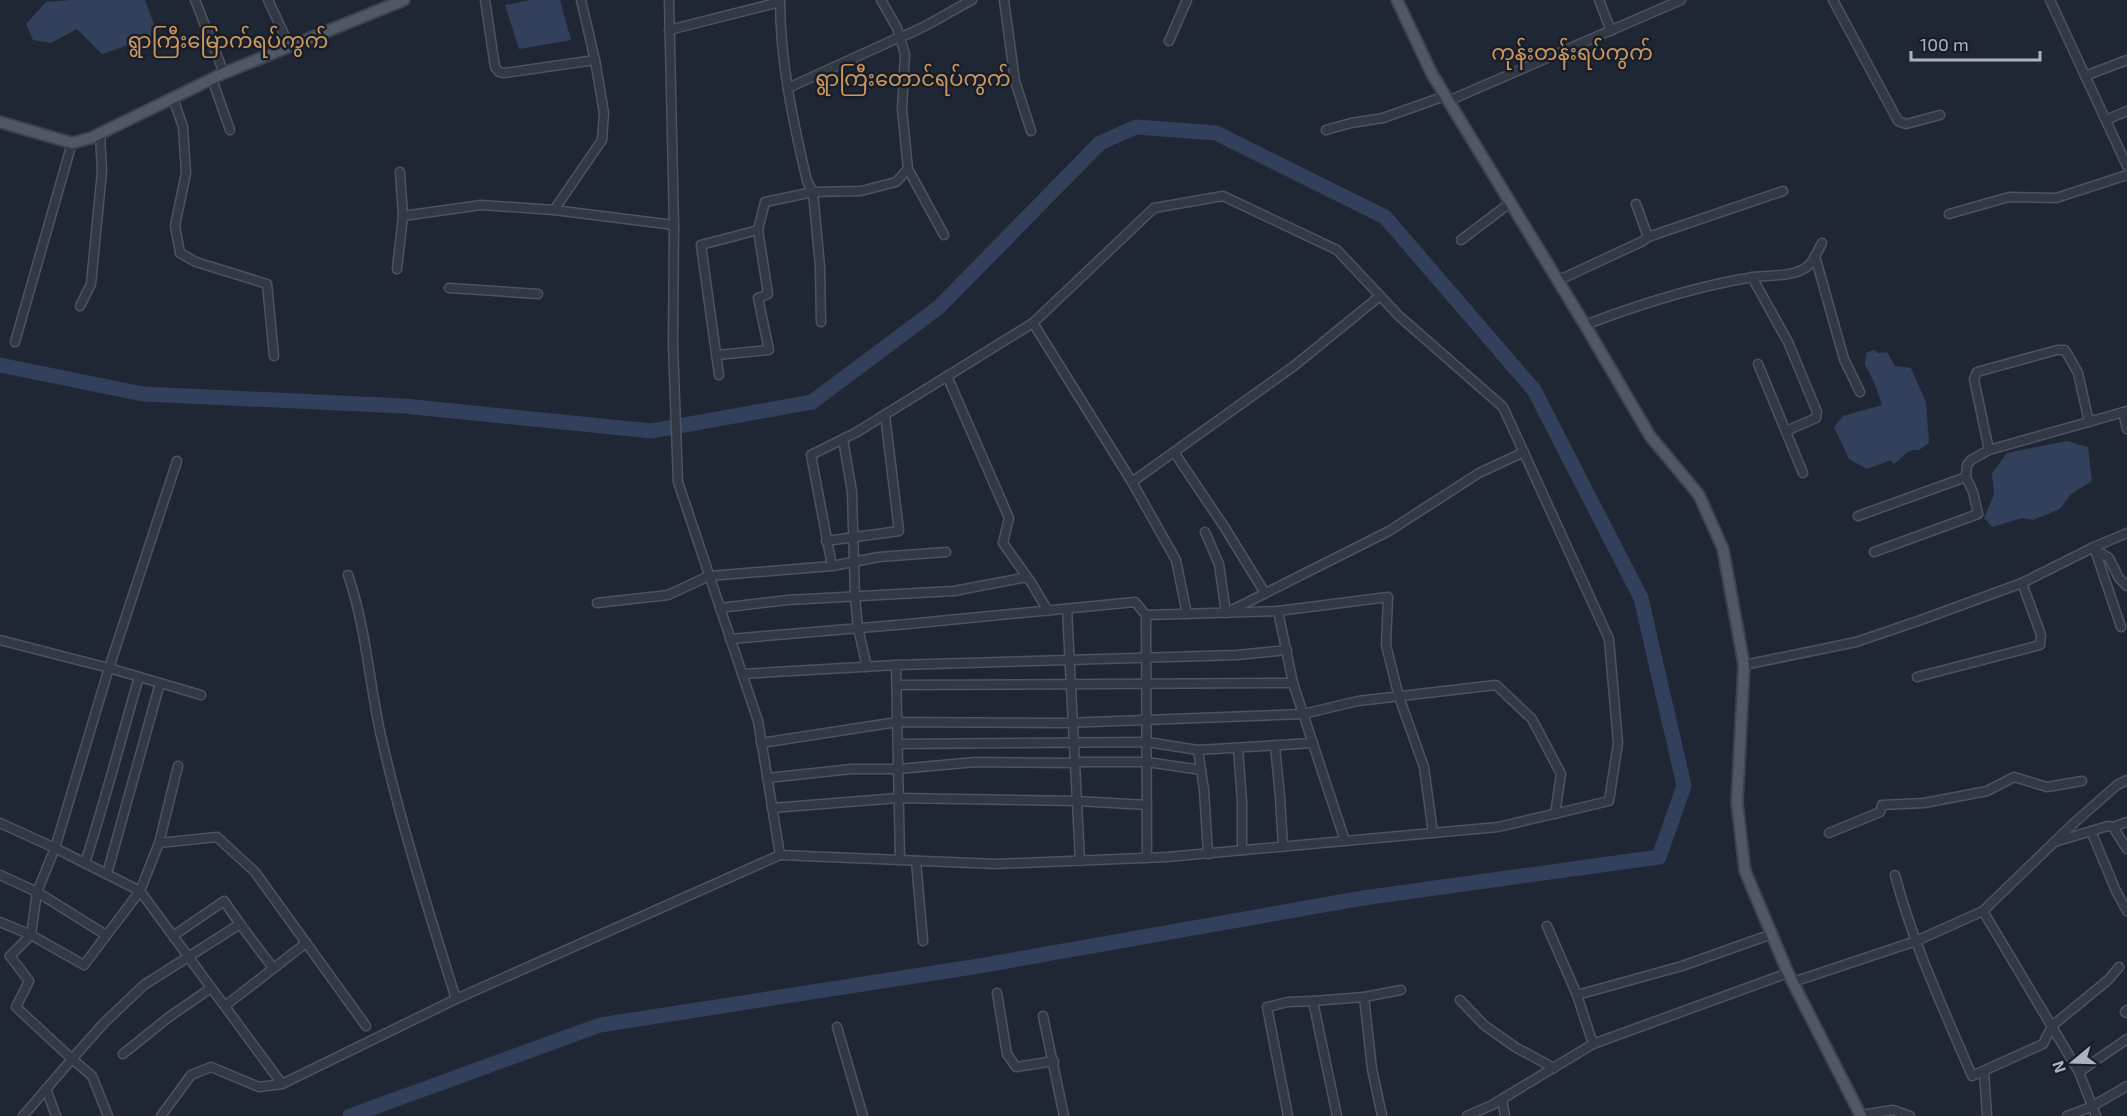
<svg xmlns="http://www.w3.org/2000/svg" width="2127" height="1116" font-family="'Exo 2','Noto Sans Myanmar',sans-serif">
<style>
.water{fill:#33405b}
.lines{fill:none;stroke-linecap:round;stroke-linejoin:round}
.river{stroke:#33405b;stroke-width:15}
.minor-casing{stroke:#4d5360;stroke-width:11}
.major-casing{stroke:#3c424e;stroke-width:14}
.minor{stroke:#333845;stroke-width:8}
.major{stroke:#505765;stroke-width:10}
.labels{text-anchor:middle;stroke-width:5;stroke-linejoin:round;paint-order:stroke}
.quarter-label{font-size:21px;fill:#ce985c;stroke:#181e29}
</style>
<rect width="100%" height="100%" fill="#1f2634"/>
<!-- water -->
<g class="water">
<path d="M71 0H145L158 35 102 54 77 29 51 43 33 40 26 24 46 2Z"/>
<path d="M531 0H560L571 40 519 49 505 5Z"/>
<path d="M1874 350 1879 353 1887 352 1895 366 1911 368 1926 402 1929 443 1919 450C1904 449 1904 459 1893 464L1891 460 1867 469 1849 459 1834 427 1843 416 1882 405 1875 384 1865 365 1866 353Z"/>
<path d="M2067 441 2088 447 2092 481 2071 494 2060 509 2033 520 2022 518 1992 527 1984 518 1994 495 1992 473 2007 453Z"/>
</g>
<g class="lines">
<!-- river -->
<path class="river" d="M0 365 143 394 404 406 651 431 812 402 939 307 1100 143 1136 127 1216 133 1385 217 1534 390 1641 598 1684 786 1659 857 1363 898 979 966 600 1025 350 1116"/>
<defs>
<g id="minor">
<path d="M195 0 224 73"/>
<path d="M268 0 290 47"/>
<path d="M485 0 495 67 499 72 505 73 595 60"/>
<path d="M669 0 674 225 673 345 678 482 758 721 780 855"/>
<path d="M780 0C780 61 793 121 807 181L813 192 820 267 821 322"/>
<path d="M881 0 897 28 905 54 902 109 908 169 944 235"/>
<path d="M1004 0 1015 81 1031 131"/>
<path d="M1599 0 1611 31"/>
<path d="M1833 0 1898 121 1906 124 1940 115"/>
<path d="M2050 0 2127 166"/>
<path d="M669 30 780 2"/>
<path d="M1169 41 1187 0"/>
<path d="M2085 76 2127 60"/>
<path d="M212 79 230 130"/>
<path d="M788 88 900 37C925 29 948 12 972 0"/>
<path d="M173 98 183 127 186 173 175 226 180 253 196 262 267 284 274 356"/>
<path d="M1448 101 1681 0"/>
<path d="M2106 120 2127 111"/>
<path d="M1326 130 1351 123 1383 118 1445 96"/>
<path d="M554 210 602 140 604 113 595 60 581 0"/>
<path d="M1949 214 2009 197 2056 198 2127 175"/>
<path d="M403 216 481 205 554 210 674 225"/>
<path d="M1648 237 1783 191"/>
<path d="M1461 240 1510 203"/>
<path d="M1815 256 1844 359 1860 392"/>
<path d="M397 269 403 216 400 172"/>
<path d="M1752 277 1788 342 1817 412 1816 418 1786 431"/>
<path d="M1557 281 1643 241 1648 237 1636 204"/>
<path d="M449 288 538 294"/>
<path d="M80 306 91 284 102 171 100 134"/>
<path d="M1033 323 1132 482"/>
<path d="M1585 325C1640 304 1696 286 1754 277 1770 275 1795 277 1808 266 1814 261 1818 250 1822 243"/>
<path d="M15 342 72 143"/>
<path d="M717 355 769 350 758 298 768 294 758 230"/>
<path d="M1758 364 1803 473"/>
<path d="M719 375 701 245 758 230 765 202 813 192 861 191 896 182 908 169"/>
<path d="M947 376 1009 518 1003 543 1032 584 1048 611"/>
<path d="M2123 412 2127 429"/>
<path d="M843 439 852 492 855 597 858 628 867 667"/>
<path d="M1989 450 1974 379 1977 372 2057 350H2065L2078 373 2089 422"/>
<path d="M1174 452 1225 528 1265 593"/>
<path d="M1858 516 1966 477"/>
<path d="M1205 532 1219 564 1226 613 1389 531 1479 473 1524 452"/>
<path d="M826 541 899 531 885 415"/>
<path d="M2094 547 2121 627"/>
<path d="M2094 549 2109 558 2119 578 2127 586"/>
<path d="M1874 552 1978 514 1973 492 1966 477 1967 465 1971 460 1989 450 2127 411"/>
<path d="M348 575C366 627 369 682 381 736 401 825 429 912 456 999"/>
<path d="M597 603 668 595 709 576 832 566 879 557 946 552"/>
<path d="M720 608 788 600 954 591 1027 577"/>
<path d="M1067 609 1080 861"/>
<path d="M1278 611 1293 683 1345 841"/>
<path d="M1187 614 1176 560 1132 482 1294 366 1380 296"/>
<path d="M1146 615 1278 611 1388 597 1386 645 1399 697 1424 767 1433 833"/>
<path d="M730 639 908 624 1135 602 1146 615 1147 858"/>
<path d="M0 640 109 668 201 695"/>
<path d="M896 665 900 860"/>
<path d="M1744 665 1856 642 1918 621 2022 583 2094 547 2127 533"/>
<path d="M742 674 896 665 1237 655 1287 650"/>
<path d="M1917 677 2040 645 2041 635 2022 583"/>
<path d="M897 685 1293 683"/>
<path d="M761 743 897 722 1064 723 1303 714 1358 701 1496 685 1532 719 1561 774 1555 814"/>
<path d="M898 744 1147 742 1198 750 1313 743"/>
<path d="M1275 746 1280 797 1283 847"/>
<path d="M1238 748 1242 802V850"/>
<path d="M1198 750 1204 790 1208 854"/>
<path d="M1080 762H1147L1201 770"/>
<path d="M767 778 852 769H898L976 762 1075 763"/>
<path d="M772 808 898 798 1077 801 1147 805"/>
<path d="M0 823 55 848 140 891 282 1084"/>
<path d="M2113 827 2127 822"/>
<path d="M2091 831 2116 891 2127 911"/>
<path d="M1829 833 1880 812 1882 805 1924 803 1987 791 2014 777 2047 787 2082 781"/>
<path d="M2058 841 2108 826 2113 827 2127 849"/>
<path d="M159 843 217 837 255 872 366 1026"/>
<path d="M916 861 923 941"/>
<path d="M85 863C105 801 121 739 139 677"/>
<path d="M107 874 160 683"/>
<path d="M0 875 37 892 106 935"/>
<path d="M1895 875C1913 944 1944 1010 1972 1076L2043 1044 2052 1026 2108 980 2119 967"/>
<path d="M1983 911 2079 1072 2096 1116"/>
<path d="M0 922 31 935 84 965 140 891 159 843 178 766"/>
<path d="M1547 926 1577 995 1593 1044"/>
<path d="M173 936 224 901 240 924"/>
<path d="M1793 982 1916 941 1983 911 2074 823 2117 785 2127 780"/>
<path d="M997 993 1007 1054 1016 1067 1054 1061"/>
<path d="M1577 995 1682 966 1772 934"/>
<path d="M1460 1000 1484 1025 1515 1047 1554 1068"/>
<path d="M1313 1001 1364 997"/>
<path d="M225 1006 306 943"/>
<path d="M2127 1010 2125 1012 2127 1013"/>
<path d="M1043 1016 1064 1116"/>
<path d="M837 1027 863 1116"/>
<path d="M123 1054 169 1017 211 988"/>
<path d="M1984 1071 1987 1116"/>
<path d="M2079 1072 2127 1039"/>
<path d="M46 1089 56 1116"/>
<path d="M1502 1099 1505 1116"/>
<path d="M1861 1115 1893 1110 1910 1116"/>
<path d="M23 1116 72 1059 16 1007 29 981 10 956 31 935 37 892 55 848 109 668 177 461"/>
<path d="M108 1116 92 1076 72 1059 104 1023 144 985 240 924 273 968"/>
<path d="M161 1116 191 1075 211 1067 259 1087 282 1084 456 999 780 855 996 864 1167 857 1498 827 1609 801 1618 743 1609 639 1503 407 1399 316 1337 250 1223 196 1154 208 1033 323 857 432 811 455 832 566"/>
<path d="M1288 1116 1267 1007 1288 1002 1313 1001 1337 1116"/>
<path d="M1382 1116 1372 1069 1364 997 1401 990"/>
<path d="M1467 1116 1492 1105 1593 1044 1788 973"/>
<path d="M2067 1116 2091 1107 2127 1086"/>
</g>
<g id="major">
<path d="M1397 0 1432 74 1585 325 1650 436 1699 495 1723 549 1744 665 1737 803 1745 871 1788 973 1861 1116"/>
<path d="M0 122 72 143 91 138 224 73 404 0"/>
</g>
</defs>
<!-- minor casing -->
<use href="#minor" class="minor-casing"/>
<!-- major casing -->
<use href="#major" class="major-casing"/>
<!-- minor -->
<use href="#minor" class="minor"/>
<!-- major -->
<use href="#major" class="major"/>
</g>
<g class="labels">
<!-- quarter labels -->
<g class="quarter-label">
<text x="228" y="48">ရွာကြီးမြောက်ရပ်ကွက်</text>
<text x="1572" y="60">ကုန်းတန်းရပ်ကွက်</text>
<text x="913" y="86">ရွာကြီးတောင်ရပ်ကွက်</text>
</g>
</g>
<!-- north arrow -->
<g transform="translate(2073 1062) rotate(251)" stroke="#181e29" stroke-width="4.5" paint-order="stroke">
<path d="M0-4.5L10 22L0 15L-10 22Z" fill="#acb3c2"/>
<text y="-9" font-size="16" font-weight="bold" text-anchor="middle" fill="#acb3c2">N</text>
</g>
<!-- scale -->
<path d="M1911 51v9h129v-9" fill="none" stroke="#acb3c2" stroke-width="3"/>
<text x="1920" y="51" font-size="18" fill="#acb3c2" stroke="#181e29" stroke-width="4.5" paint-order="stroke">100 m</text>
</svg>
